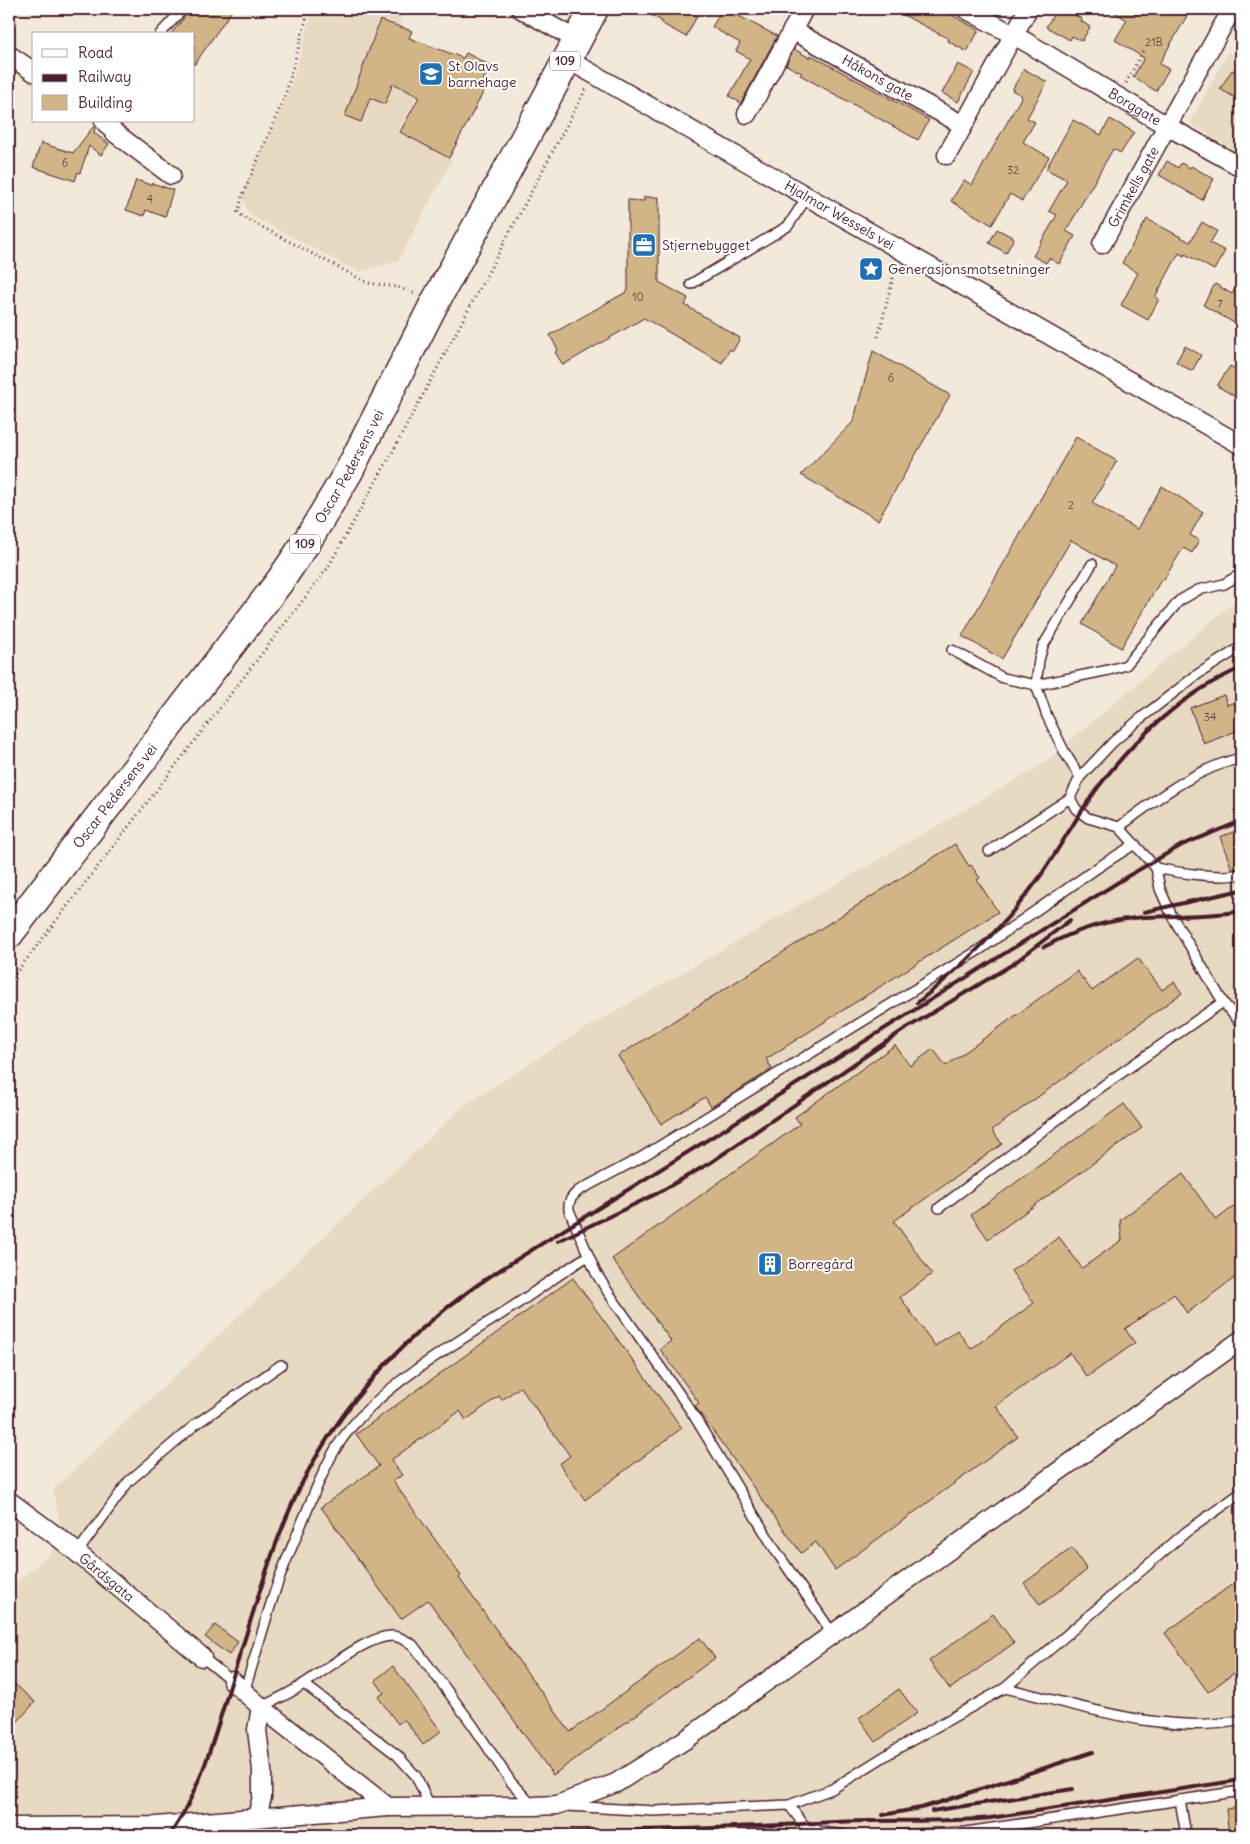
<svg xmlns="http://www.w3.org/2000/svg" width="1250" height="1844" font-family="Delius,sans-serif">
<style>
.built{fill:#e8d9c2}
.building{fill:#d2b587;stroke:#4a1f2b}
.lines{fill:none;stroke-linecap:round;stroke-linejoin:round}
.service-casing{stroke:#4a1f2b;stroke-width:12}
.minor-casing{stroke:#4a1f2b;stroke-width:21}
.primary-casing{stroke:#4a1f2b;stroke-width:31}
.path{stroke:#4a1f2b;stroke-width:3;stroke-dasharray:1 4;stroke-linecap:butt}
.service{stroke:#fff;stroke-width:9}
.minor{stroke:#fff;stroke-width:18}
.primary{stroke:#fff;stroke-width:28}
.rail{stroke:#4a1f2b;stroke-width:4}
.labels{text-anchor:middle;stroke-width:4;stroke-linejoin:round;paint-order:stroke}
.number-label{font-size:11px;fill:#6c4442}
.shield{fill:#fff;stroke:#80626b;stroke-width:1}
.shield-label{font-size:12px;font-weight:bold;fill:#4a1f2b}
.poi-label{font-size:14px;fill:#4a1f2b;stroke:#fff;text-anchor:start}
.street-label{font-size:14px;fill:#4a1f2b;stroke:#fff}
</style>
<rect width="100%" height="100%" fill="#f2e9db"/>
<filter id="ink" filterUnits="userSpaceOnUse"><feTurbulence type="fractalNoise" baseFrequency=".02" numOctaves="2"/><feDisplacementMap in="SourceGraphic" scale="10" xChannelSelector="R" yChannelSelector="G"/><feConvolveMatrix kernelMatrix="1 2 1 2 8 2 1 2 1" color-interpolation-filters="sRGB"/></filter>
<g filter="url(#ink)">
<!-- built -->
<g class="built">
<path d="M313 9H404L399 25 380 18 353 91 384 102 392 81 418 94 398 131 452 160 398 261 359 272 248 214 242 193 288 93 296 70Z"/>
<path d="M1228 52 1241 60V155L1190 123Z"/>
<path d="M1241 596V1835H9V1590L63 1541 53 1490 464 1106 578 1033 1039 767Z"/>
</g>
<!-- building -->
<g class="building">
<path d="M191 9H233L194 65V34H171Z"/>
<path d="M639 9H684L697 16 686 37 661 23 662 21Z"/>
<path d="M722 9 732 15 733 13 777 36 741 103 729 96 750 59 736 51 740 43 712 27Z"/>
<path d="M892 9H941L979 30 967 52 948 41 949 39Z"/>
<path d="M1057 9H1064L1082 19 1081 21 1090 27 1082 41 1072 36 1070 40 1046 27Z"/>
<path d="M1109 9H1191L1159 64 1169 69 1156 91 1133 77 1144 58 1115 40 1127 20Z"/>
<path d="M380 20 412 31 409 38 463 58 466 53 491 66 482 82 487 85 449 158 400 132 419 97 393 83 385 104 370 98 361 122 345 116Z"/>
<path d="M794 49 810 58 811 55 929 120 918 140 800 75 802 73 786 65Z"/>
<path d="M958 64 974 72 958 102 942 93Z"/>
<path d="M1024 69 1047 82 1027 118 1035 122 1023 142 1049 157 1022 201 1010 194 992 225 951 201 964 180 972 185 1022 96 1012 90Z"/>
<path d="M1232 70 1241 75V101L1220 89Z"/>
<path d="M1110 119 1134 132 1121 153 1113 149 1066 231 1075 236 1059 264 1049 258 1046 263 1033 256 1057 215 1049 211 1067 180 1046 169 1073 120 1101 135Z"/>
<path d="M93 127 95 128 94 133 109 144 101 155 89 146 80 173 78 172 75 181 33 167 41 143 73 153Z"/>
<path d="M1167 161 1178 168 1181 163 1190 168 1191 166 1214 179 1202 200 1159 175Z"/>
<path d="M136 180 151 185 152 183 173 190 165 217 146 210 144 216 126 210Z"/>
<path d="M644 197H659V282L688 298 685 305 740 338 733 351 730 349 722 363 644 318 563 365 555 352 558 350 550 335 628 291V200L644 201Z"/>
<path d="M1147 219 1190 242 1202 222 1217 231 1210 243 1225 251 1214 270 1185 254 1184 256 1179 253 1155 297 1159 299 1148 320 1121 305 1138 273 1122 263Z"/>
<path d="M997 229 1014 238 1006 253 989 243Z"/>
<path d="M1241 277V327L1203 305 1215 284 1232 294Z"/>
<path d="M1185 346 1201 355 1192 371 1176 362Z"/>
<path d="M873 351 950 395 878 520 801 475 853 422Z"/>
<path d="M1230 366 1241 372V400L1217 386Z"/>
<path d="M1076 437 1117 461 1092 503 1137 529 1162 486 1203 512 1190 535 1199 540 1192 553 1183 548 1163 581 1161 580 1121 648 1082 624 1115 566 1071 540 1002 659 962 636Z"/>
<path d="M1224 695 1227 705 1237 701 1241 713V729L1204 744 1190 708Z"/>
<path d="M1241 829V868L1232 869 1220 837Z"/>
<path d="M955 844 969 866 971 865 980 878 977 880 998 912 766 1059 772 1069 711 1107 705 1097 661 1124 618 1056Z"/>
<path d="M1138 958 1162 990 1174 982 1182 993 992 1130 1002 1144 894 1221 932 1274 900 1297 935 1346 957 1330 971 1349 1034 1303 1011 1271 1059 1237 1082 1268 1122 1240 1120 1220 1183 1174 1216 1220 1241 1201V1273L1187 1313 1174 1294 1125 1329 1135 1343 1087 1377 1070 1353 996 1406 1018 1437 835 1570 816 1542 801 1553 699 1412 695 1406 699 1403 660 1349 671 1341 612 1259 800 1124 795 1117 895 1045 910 1066 933 1049 946 1066 1077 971 1092 991Z"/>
<path d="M1124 1104 1142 1128 988 1239 971 1215Z"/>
<path d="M573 1278 682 1428 585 1500 559 1464 570 1456 520 1387 502 1400 499 1396 466 1420 460 1411 391 1460 402 1475 393 1481 461 1576 459 1578 570 1732 700 1638 715 1658 553 1775 428 1600 401 1619 321 1507 379 1466 356 1434Z"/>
<path d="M1072 1548 1087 1570 1040 1605 1024 1583Z"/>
<path d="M1241 1578V1668L1208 1692 1165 1633Z"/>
<path d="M993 1614 1014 1643 950 1689 929 1661Z"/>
<path d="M215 1625 238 1642 229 1655 205 1637Z"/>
<path d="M393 1666 441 1731 423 1745 404 1719 398 1724 378 1697 384 1693 375 1680Z"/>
<path d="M9 1679 35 1702 9 1731Z"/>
<path d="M899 1689 917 1713 876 1742 859 1718Z"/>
<path d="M1241 1807V1835H1229L1226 1809Z"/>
</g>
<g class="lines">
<defs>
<g id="service">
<path d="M160 34 183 9"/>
<path d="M691 284 788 226 807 197"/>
<path d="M952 650 1003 678 1036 685 1109 670 1126 665 1179 601 1198 590 1224 584 1241 574"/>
<path d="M1080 777 1065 753 1047 716 1036 685 1039 660 1043 646 1092 564"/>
<path d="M1070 798 1076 809 1088 818 1119 827 1156 868 1160 889 1172 916 1223 1002 1241 1024"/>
<path d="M1119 827C1157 799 1194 769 1241 758"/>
<path d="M989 851 1070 798 1080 777 1113 742 1141 718 1198 674 1241 647"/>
<path d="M1156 868C1178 873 1220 879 1241 874"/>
<path d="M939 1208 1104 1085 1223 1002"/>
<path d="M77 1553 129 1481 196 1424 281 1365"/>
<path d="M833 1634 776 1551 691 1411 608 1292 596 1273 569 1210C568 1200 572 1197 578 1191L640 1158 979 950 1100 866 1135 844"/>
<path d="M202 1657 232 1681"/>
<path d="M304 1684 397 1755 416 1776 430 1806"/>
<path d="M1005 1688C1078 1705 1167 1736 1241 1720"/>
<path d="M244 1692C255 1658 264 1624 275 1591 283 1566 294 1543 303 1520 314 1495 323 1468 338 1445 375 1388 451 1347 506 1311 534 1293 560 1273 588 1256"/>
<path d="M261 1707C276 1700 291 1693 305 1683 326 1670 367 1636 392 1636 400 1636 406 1641 413 1645L472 1724 511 1782 532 1805"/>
<path d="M1180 1800 1186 1835"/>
<path d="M789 1805 804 1825 821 1832 844 1835"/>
<path d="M567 1806 654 1811 789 1805 832 1789 893 1751 1005 1688 1186 1532 1241 1493"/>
<path d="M897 1835 966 1832 1241 1791"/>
</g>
<g id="minor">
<path d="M521 9 577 40"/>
<path id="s1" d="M966 9 1026 42 1167 126 1232 9"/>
<path id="s2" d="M792 30 963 125"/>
<path d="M9 55 34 72"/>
<path id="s3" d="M567 59 1241 445"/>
<path d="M747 114 804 9"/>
<path d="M104 121 115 133 171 175"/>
<path d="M947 155 1028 9"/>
<path id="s4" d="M1102 244 1167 126 1241 167"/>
<path id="s5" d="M9 1501 63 1541 202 1657"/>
<path d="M232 1681 261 1707 388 1807 534 1806 557 1805 616 1783 688 1738 1241 1340"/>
<path d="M257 1816 262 1797V1770L257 1730 261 1707"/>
<path d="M9 1827 156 1826 388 1807"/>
</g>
<g id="primary">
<path id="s6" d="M9 934 280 581 309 538 349 471 434 304 538 114 594 9"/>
</g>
</defs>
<!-- service casing -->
<use href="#service" class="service-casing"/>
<!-- minor casing -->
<use href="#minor" class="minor-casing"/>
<!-- primary casing -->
<use href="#primary" class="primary-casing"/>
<!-- path -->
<g class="path">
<path d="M309 9 286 93 242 197 238 212 243 217 368 283 397 287 416 294"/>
<path d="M1126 83 1143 51"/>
<path d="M878 337 895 270"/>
<path d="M9 982 327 569 392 453 586 89"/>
</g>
<!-- service -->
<use href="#service" class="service"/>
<!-- minor -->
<use href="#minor" class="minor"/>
<!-- primary -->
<use href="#primary" class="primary"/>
<!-- rail -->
<g class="rail">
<path d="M1144 912 1241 890"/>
<path d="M1044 947C1075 930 1111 919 1146 917 1177 915 1210 917 1241 911"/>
<path d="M917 1003C963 966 1004 927 1039 878 1060 848 1077 815 1099 786 1136 737 1185 692 1241 668"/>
<path d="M558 1241 656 1194 710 1163 902 1031 1013 964 1070 920"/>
<path d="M932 1811 1073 1789"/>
<path d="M883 1815 921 1808 941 1802 1093 1752"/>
<path d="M170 1835C203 1787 217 1726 235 1670 255 1608 272 1544 301 1485 345 1397 411 1329 492 1275L1128 876 1182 845 1241 821"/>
<path d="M437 1835C570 1832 703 1830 835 1822 887 1819 938 1823 990 1818L1241 1780"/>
</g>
</g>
</g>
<!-- icons -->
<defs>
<symbol id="school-square" viewBox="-11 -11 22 22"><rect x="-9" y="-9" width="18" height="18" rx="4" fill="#1f6fb2" stroke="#fff"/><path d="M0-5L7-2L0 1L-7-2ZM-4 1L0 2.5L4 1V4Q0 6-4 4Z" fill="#fff"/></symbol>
<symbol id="office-square" viewBox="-11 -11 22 22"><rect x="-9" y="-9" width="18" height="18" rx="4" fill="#1f6fb2" stroke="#fff"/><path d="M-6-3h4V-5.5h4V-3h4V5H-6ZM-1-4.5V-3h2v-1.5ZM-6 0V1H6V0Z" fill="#fff"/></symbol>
<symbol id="sight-square" viewBox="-11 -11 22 22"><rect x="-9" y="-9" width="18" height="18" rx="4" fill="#1f6fb2" stroke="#fff"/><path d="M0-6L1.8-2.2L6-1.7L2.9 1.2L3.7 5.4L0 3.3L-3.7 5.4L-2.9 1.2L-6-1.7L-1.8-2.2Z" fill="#fff"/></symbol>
<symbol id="building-square" viewBox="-11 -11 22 22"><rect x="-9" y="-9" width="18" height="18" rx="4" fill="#1f6fb2" stroke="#fff"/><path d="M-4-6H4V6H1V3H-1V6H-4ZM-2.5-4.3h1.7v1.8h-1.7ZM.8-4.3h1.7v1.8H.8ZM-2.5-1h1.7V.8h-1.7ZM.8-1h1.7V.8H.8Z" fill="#fff"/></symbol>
</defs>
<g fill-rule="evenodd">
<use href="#school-square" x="417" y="60" width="28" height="28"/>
<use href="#office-square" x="630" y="231" width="28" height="28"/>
<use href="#sight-square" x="857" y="255" width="28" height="28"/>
<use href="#building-square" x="756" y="1250" width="28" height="28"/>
</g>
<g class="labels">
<!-- number labels -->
<g class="number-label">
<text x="1154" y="46">21B</text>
<text x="65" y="167">6</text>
<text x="1013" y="174">32</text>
<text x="150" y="203">4</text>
<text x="638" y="301">10</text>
<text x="1220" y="308">7</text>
<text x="891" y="382">6</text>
<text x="1071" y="509">2</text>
<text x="1210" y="721">34</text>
</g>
<!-- shield labels -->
<g class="shield">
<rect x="550" y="51.5" width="30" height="19" rx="4"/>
<rect x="290" y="534.5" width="30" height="19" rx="4"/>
</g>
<g class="shield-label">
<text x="565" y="65">109</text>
<text x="305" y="548">109</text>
</g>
<!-- poi labels -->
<g class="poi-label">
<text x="448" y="71">St Olavs<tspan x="448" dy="16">barnehage</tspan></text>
<text x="662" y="250">Stjernebygget</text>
<text x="888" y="274">Generasjonsmotsetninger</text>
<text x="788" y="1269">Borregård</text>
</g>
<!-- street labels -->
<g class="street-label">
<text dy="5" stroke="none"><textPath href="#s2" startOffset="98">Håkons gate</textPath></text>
<text dy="5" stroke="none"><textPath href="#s1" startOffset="195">Borggate</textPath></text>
<text dy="5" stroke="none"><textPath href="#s4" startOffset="65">Grimkells gate</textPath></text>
<text dy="5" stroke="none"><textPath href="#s3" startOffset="314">Hjalmar Wessels vei</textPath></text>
<text dy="5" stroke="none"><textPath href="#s6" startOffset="579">Oscar Pedersens vei</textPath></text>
<text dy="5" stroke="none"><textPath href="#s6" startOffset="174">Oscar Pedersens vei</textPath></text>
<text dy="5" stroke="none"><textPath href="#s5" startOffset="124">Gårdsgata</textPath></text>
</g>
</g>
<!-- margin -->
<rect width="1250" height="1844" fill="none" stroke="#fff" stroke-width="30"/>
<rect x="15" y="15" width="1220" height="1814" fill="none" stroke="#4a1f2b" stroke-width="2" filter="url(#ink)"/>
<!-- legend -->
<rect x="32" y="32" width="162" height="90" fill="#ffffff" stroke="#b7a5aa"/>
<rect x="42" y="49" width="25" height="8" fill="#ffffff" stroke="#b7a5aa"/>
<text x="78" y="58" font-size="15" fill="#4a1f2b">Road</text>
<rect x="42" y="74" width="25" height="8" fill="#4a1f2b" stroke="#b7a5aa"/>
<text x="78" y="82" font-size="15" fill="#4a1f2b">Railway</text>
<rect x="42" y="95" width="25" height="15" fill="#d2b587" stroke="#b7a5aa"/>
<text x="78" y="108" font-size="15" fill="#4a1f2b">Building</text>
</svg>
